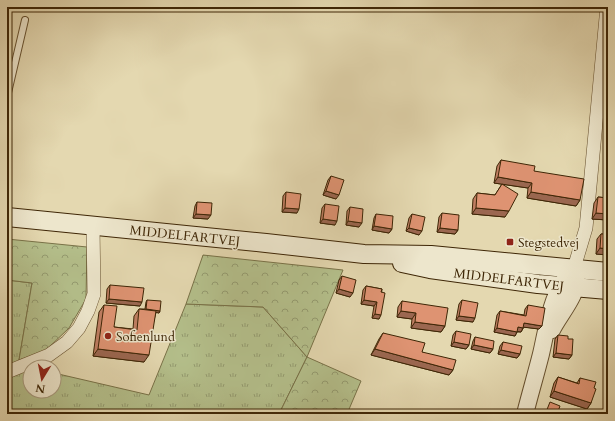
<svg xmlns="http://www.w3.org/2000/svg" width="615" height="421" font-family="Cardo,serif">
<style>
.grass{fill:url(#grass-tufts);stroke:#797248}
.forest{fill:url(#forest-crowns);stroke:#797248}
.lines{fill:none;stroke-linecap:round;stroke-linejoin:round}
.service-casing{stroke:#685230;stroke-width:8}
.minor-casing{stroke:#685230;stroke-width:14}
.tertiary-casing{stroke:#685230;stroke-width:18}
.secondary-casing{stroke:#3e2606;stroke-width:20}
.service{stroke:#ede6cc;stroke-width:6}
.minor{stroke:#ede6cc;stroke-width:13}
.tertiary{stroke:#ede6cc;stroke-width:16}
.secondary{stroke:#ede6cc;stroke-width:18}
.wall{fill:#bf7e62;stroke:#3e2606}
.shaded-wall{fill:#9b6750;stroke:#3e2606}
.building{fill:#de9372;stroke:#3e2606}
.poi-dot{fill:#8f2418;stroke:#ede6cc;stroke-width:1.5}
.labels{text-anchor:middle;stroke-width:3;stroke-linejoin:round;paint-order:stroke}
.street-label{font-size:13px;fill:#3e2606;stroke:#ede6cc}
.poi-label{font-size:13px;fill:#3e2606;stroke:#ede6cc;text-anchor:start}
</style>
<defs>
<pattern id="grass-tufts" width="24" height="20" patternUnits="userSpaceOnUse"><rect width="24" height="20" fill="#b4bf8b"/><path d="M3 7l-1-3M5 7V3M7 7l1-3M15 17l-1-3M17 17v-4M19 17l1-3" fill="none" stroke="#949b70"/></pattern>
<pattern id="forest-crowns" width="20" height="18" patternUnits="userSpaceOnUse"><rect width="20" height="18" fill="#b4bf8b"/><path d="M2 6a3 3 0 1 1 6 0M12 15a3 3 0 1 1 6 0" fill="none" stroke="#949b70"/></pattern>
</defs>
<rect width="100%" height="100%" fill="#e4d8b0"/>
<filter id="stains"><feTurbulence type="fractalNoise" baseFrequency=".005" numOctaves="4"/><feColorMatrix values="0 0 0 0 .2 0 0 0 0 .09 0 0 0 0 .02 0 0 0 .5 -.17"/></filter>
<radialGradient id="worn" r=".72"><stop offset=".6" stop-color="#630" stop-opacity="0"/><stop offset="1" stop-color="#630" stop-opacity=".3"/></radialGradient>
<!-- grass -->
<path class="grass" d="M7 280 32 283 19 360 31 367 30 391H54V373L149 395 186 304 263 307 307 357 279 414H7Z"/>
<!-- forest -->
<g class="forest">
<path d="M7 239 87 247 86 299 69 328 45 351 19 360 32 283 7 280Z"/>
<path d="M203 255 343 270 307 357 361 381 347 414H279L307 357 263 307 186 304Z"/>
</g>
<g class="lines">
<defs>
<path id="service" d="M7 97 25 20"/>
<g id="minor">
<path d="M574 268 586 228 607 7"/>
<path d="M7 372 49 355 67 342 79 328 88 311 94 294 93 226"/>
</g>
<g id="tertiary">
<path d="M552 330C559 315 580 293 576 276"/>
<path d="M525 414C530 394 536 374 541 354 548 324 551 291 574 268"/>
</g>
<g id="secondary">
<path d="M7 217 266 243 364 254 431 255 608 272"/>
<path d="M402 263 430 269 538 284 608 290"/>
</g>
</defs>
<!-- service casing -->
<use href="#service" class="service-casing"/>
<!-- minor casing -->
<use href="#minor" class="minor-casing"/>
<!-- tertiary casing -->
<use href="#tertiary" class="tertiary-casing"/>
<!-- secondary casing -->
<use href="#secondary" class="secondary-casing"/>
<!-- service -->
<use href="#service" class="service"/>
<!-- minor -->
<use href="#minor" class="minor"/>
<!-- tertiary -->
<use href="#tertiary" class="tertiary"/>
<!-- secondary -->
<use href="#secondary" class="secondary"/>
</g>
<!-- wall -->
<g class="wall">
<path d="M501 160 534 171 580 200 576 206 527 198 528 188 494 183 497 166Z"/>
<path d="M331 176 336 199 323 195 328 180Z"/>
<path d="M502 184 505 217 472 214 473 199 477 193 495 195Z"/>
<path d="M286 192 297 213 282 212 283 196Z"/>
<path d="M598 197 608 198V220L592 219 594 203Z"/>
<path d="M197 202 208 219 193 218 195 206Z"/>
<path d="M325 204 335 225 320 223 322 208Z"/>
<path d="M350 207 359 227 346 225 347 211Z"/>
<path d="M442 213 458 230 455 234 437 232 439 217Z"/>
<path d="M376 214 392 229 389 233 372 230 374 218Z"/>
<path d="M412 214 419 235 406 231 409 218Z"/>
<path d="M601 234H608V255L596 254 597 239Z"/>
<path d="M342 276 350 297 336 293 339 280Z"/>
<path d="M110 285 140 306 106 303 107 289Z"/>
<path d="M366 286 382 289 379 319 372 318 374 306 361 304 363 290Z"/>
<path d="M147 300 160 311 159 313 156 312 144 362 93 356 99 312 104 305 114 327 133 329 134 316 139 309H145L146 302Z"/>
<path d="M462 300 473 322 456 320 459 304Z"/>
<path d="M402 301 445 326 441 332 411 328 412 319 397 317 398 307Z"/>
<path d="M528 305 542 326 539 329 524 327 521 332H517L515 336 494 332 497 315 500 311 524 315 525 309Z"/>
<path d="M456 331 469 345 466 349 451 346 453 335Z"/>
<path d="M383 333 422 352 453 370 449 375 371 355 379 339Z"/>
<path d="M558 335 572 355 569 359 553 357 555 339Z"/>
<path d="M475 337 493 349 490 353 471 349 473 341Z"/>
<path d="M503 342 520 354 517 358 498 354 500 346Z"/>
<path d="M558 377 577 383 580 378 594 388 591 403 587 409 550 397 554 383Z"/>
</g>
<!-- shaded-wall -->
<g class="shaded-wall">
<path d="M498 177 532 183 528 188 494 183Z"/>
<path d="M326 191 339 195 336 199 323 195Z"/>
<path d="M531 192 580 200 576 206 527 198Z"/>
<path d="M285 208 299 209 297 213 282 212Z"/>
<path d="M476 208 509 211 505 217 472 214Z"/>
<path d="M596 213 608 214V220L592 219Z"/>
<path d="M196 214 211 215 208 219 193 218Z"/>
<path d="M323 219 337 221 335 225 320 223Z"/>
<path d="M348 221 362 223 359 227 346 225Z"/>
<path d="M374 226 392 229 389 233 372 230Z"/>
<path d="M409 228 422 231 419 235 406 231Z"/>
<path d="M440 228 458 230 455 234 437 232Z"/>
<path d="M600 248 608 249V255L596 254Z"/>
<path d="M339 289 353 293 350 297 336 293Z"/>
<path d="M109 299 142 302 140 306 106 303Z"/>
<path d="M364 300 377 302 374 306 361 304Z"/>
<path d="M146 309 160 311 159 313 145 311Z"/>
<path d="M401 311 416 313 412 319 397 317Z"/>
<path d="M375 314 381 315 379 319 372 318Z"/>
<path d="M459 316 475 318 473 322 456 320Z"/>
<path d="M415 322 445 326 441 332 411 328Z"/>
<path d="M524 323 542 326 539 329 522 327Z"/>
<path d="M518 327 523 328 521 332 515 331Z"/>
<path d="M497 328 517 332 515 336 494 332Z"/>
<path d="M454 342 469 345 466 349 451 346Z"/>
<path d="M474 345 493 349 490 353 471 349Z"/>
<path d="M98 349 149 355 144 362 93 356Z"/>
<path d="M375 349 453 370 449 375 371 355Z"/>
<path d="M501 350 520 354 517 358 498 354Z"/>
<path d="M556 353 572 355 569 359 553 357Z"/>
<path d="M554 391 591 403 587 409 550 397Z"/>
<path d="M546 412 553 414H545Z"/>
</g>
<!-- building -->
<g class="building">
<path d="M501 160 535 166 534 171 584 179 580 200 531 192 532 183 498 177Z"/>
<path d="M331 176 344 180 339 195 326 191Z"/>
<path d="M502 184 518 194 509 211 476 208 477 193 495 195Z"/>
<path d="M286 192 301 194 299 209 285 208Z"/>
<path d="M598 197 608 198V214L596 213Z"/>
<path d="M197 202 212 203 211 215 196 214Z"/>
<path d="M325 204 339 206 337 221 323 219Z"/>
<path d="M350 207 363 209 362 223 348 221Z"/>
<path d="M442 213 459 215 458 230 440 228Z"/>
<path d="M376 214 393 216 392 229 374 226Z"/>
<path d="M412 214 425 217 422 231 409 228Z"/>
<path d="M601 234H608V249L600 248Z"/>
<path d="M342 276 356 280 353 293 339 289Z"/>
<path d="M110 285 144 288 142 302 109 299Z"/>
<path d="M366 286 382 289 381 292 385 293 381 315 375 314 377 302 364 300Z"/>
<path d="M147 300 161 301 160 311 146 309Z"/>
<path d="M462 300 478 303 475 318 459 316Z"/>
<path d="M402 301 448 308 445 326 415 322 416 313 401 311Z"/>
<path d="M104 305 117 306 114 327 137 330 139 309 156 311 149 355 98 349Z"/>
<path d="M528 305 545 308 542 326 524 323 523 328 518 327 517 332 497 328 500 311 526 316Z"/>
<path d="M456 331 471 334 469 345 454 342Z"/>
<path d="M383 333 425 343 422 352 456 360 453 370 375 349Z"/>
<path d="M558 335 568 336V339H573L572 355 556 353Z"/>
<path d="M475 337 494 341 493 349 474 345Z"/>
<path d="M503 342 522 346 520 354 501 350Z"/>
<path d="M558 377 579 384 580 378 596 382 594 388 596 389 591 403 554 391Z"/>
<path d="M550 402 560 406 557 414H553L546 412Z"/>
</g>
<!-- markers -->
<g class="poi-dot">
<rect x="506" y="238" width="8" height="8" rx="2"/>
<circle cx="108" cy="336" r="4"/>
</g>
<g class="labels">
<!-- street labels -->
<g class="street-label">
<text transform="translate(185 235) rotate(6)" y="5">MIDDELFARTVEJ</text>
<text transform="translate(509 279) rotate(7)" y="5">MIDDELFARTVEJ</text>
</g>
<!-- poi labels -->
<g class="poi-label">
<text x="518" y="247">Stegstedvej</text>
<text x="116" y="341">Sofienlund</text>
</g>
</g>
<!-- margin -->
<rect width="615" height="421" fill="none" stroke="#e4d8b0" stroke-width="24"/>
<rect x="8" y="8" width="599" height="405" fill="none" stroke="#3e2606" stroke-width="2"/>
<rect x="12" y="12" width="591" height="397" fill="none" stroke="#3e2606"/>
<!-- north arrow -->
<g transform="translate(42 379) rotate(190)"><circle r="19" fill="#ede6cc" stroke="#a7997d"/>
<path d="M0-3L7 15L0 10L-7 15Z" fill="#8f2418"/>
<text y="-6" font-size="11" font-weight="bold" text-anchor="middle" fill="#3e2606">N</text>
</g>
<rect width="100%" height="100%" filter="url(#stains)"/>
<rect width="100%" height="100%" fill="url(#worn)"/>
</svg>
